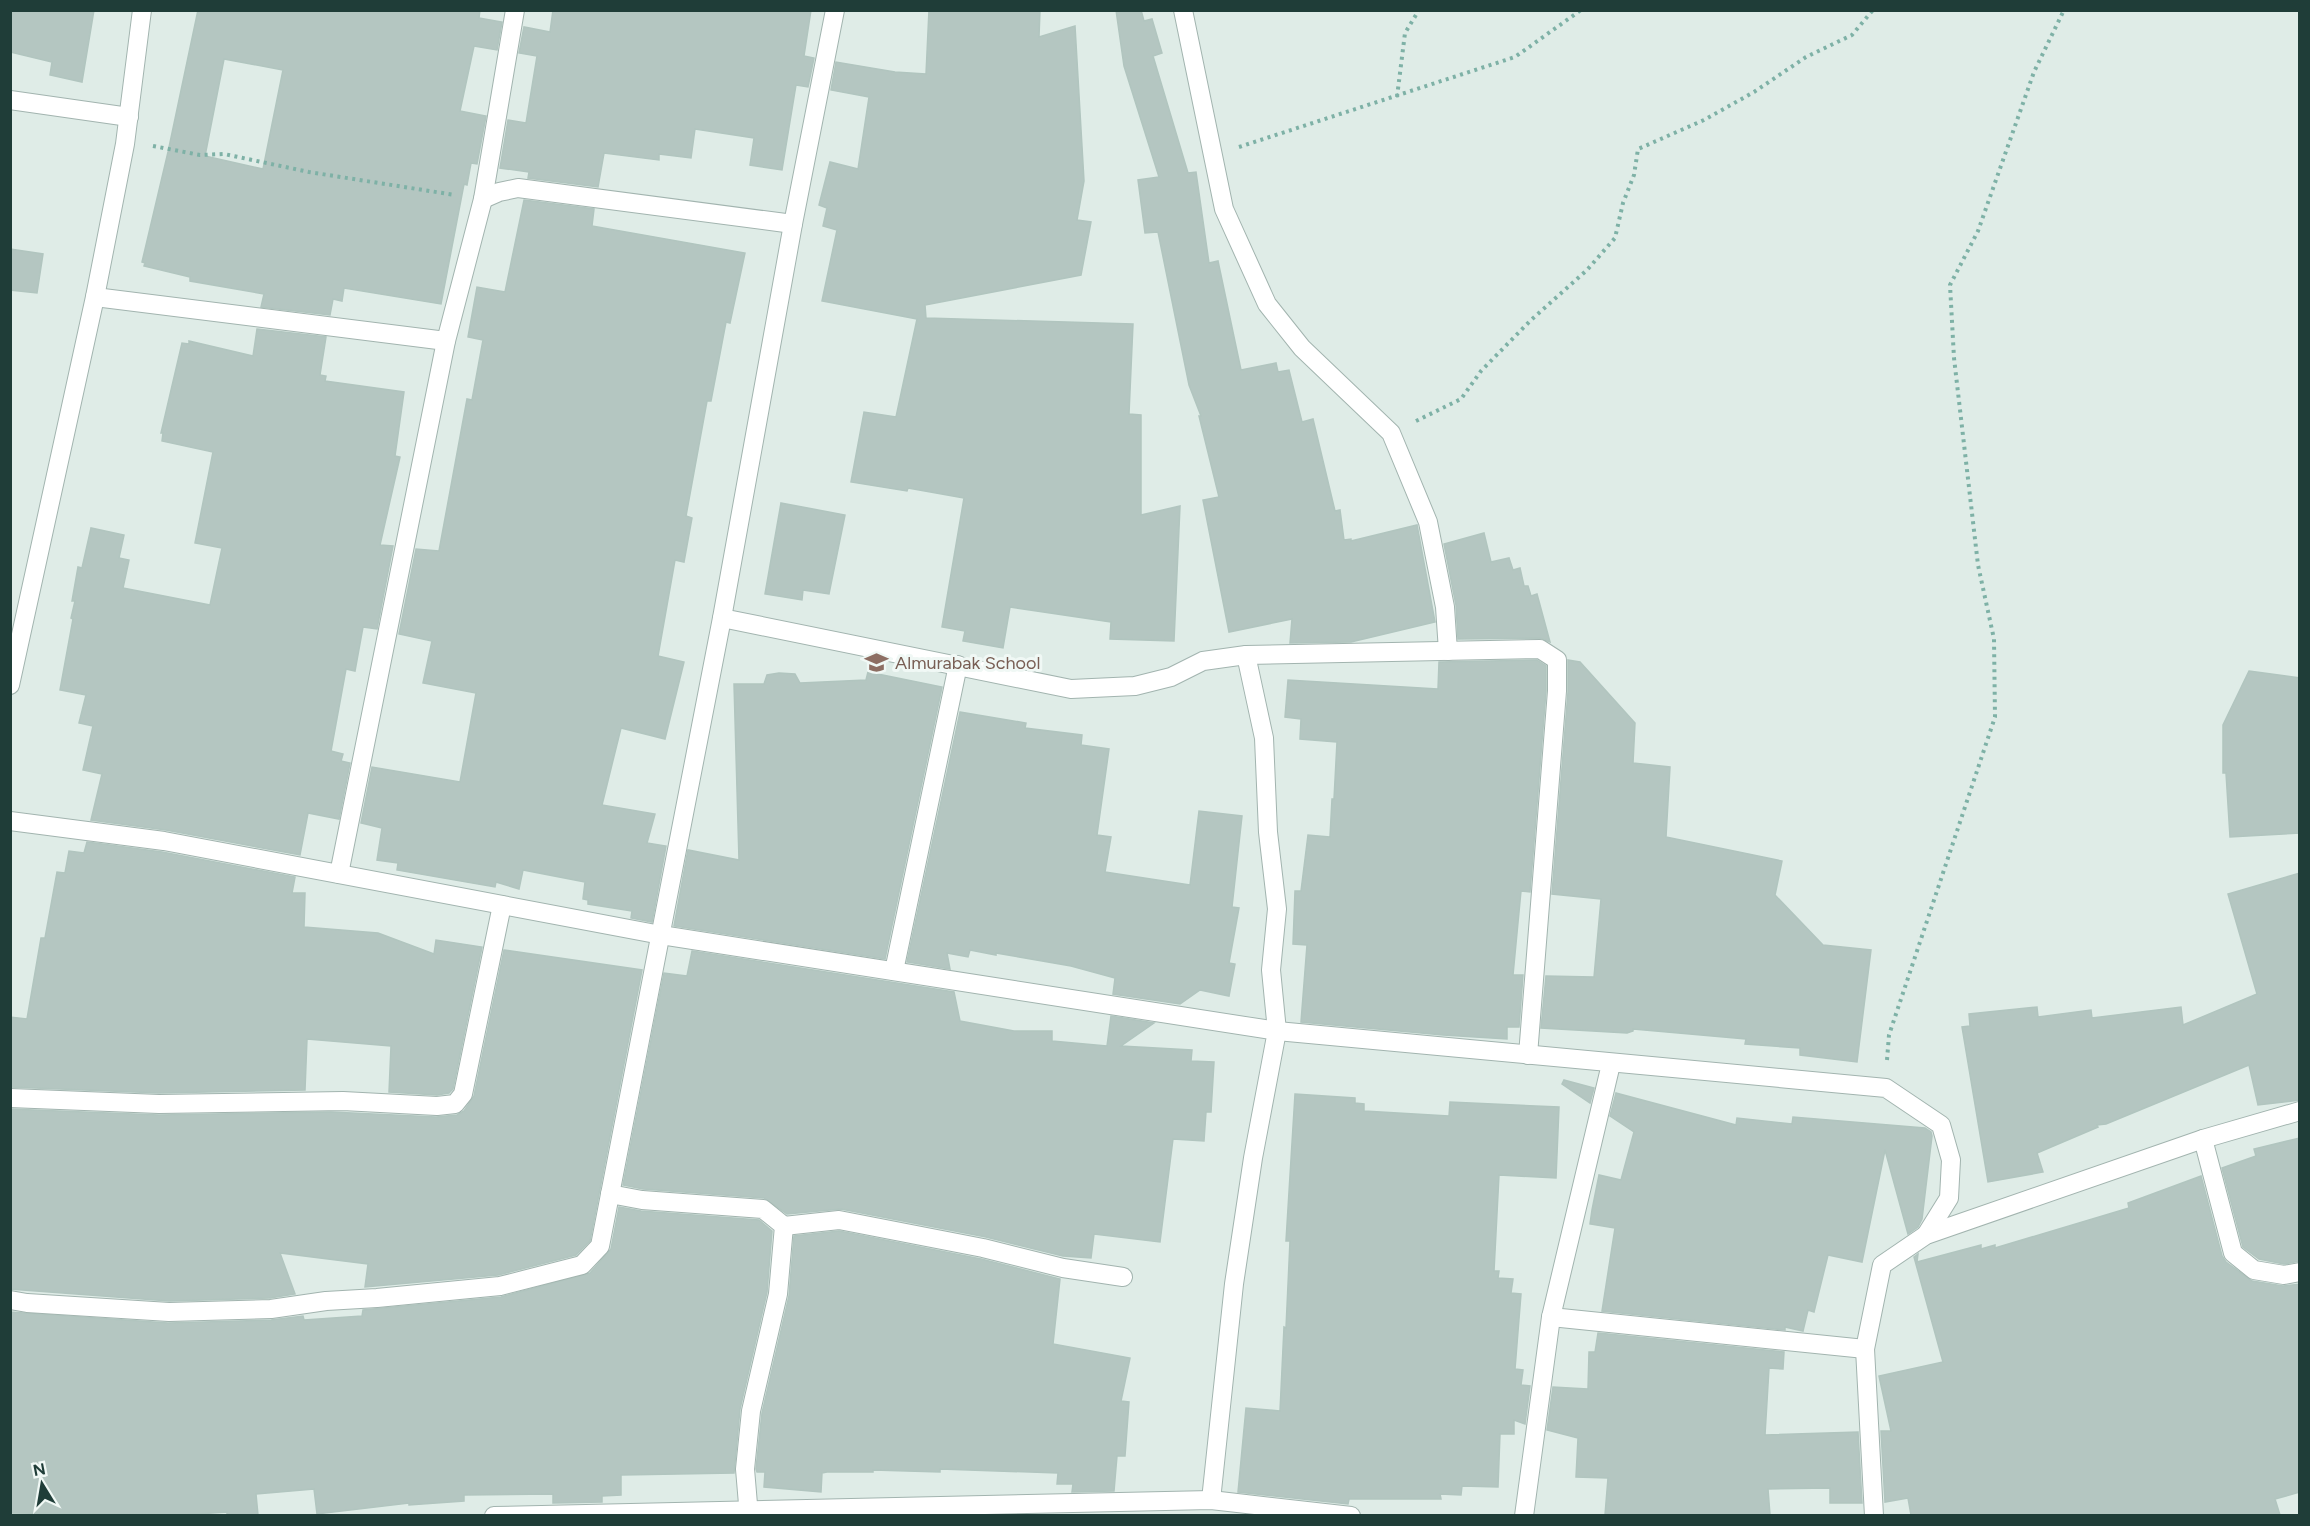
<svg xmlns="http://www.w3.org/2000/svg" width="2310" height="1526" font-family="Figtree,sans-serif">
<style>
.building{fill:#b4c6c1;stroke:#b1c5bf;stroke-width:1.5;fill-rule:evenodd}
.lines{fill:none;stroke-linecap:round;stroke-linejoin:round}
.street-casing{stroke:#a2b4af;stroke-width:20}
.path{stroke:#7eb1a6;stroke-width:4;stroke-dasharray:3 4.5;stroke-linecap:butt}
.street{stroke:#fff;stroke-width:18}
.labels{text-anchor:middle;stroke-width:6;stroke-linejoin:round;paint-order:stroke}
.education-label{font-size:18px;fill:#785e54;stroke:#f0f8f5;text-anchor:start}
</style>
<rect width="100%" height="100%" fill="#dfece7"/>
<!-- building -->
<g class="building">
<path d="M10 10H94L82 82 50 75 52 62 10 52Z"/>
<path d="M198 10H480L479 18 502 22 497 50 474 46 460 111 486 116 477 164 471 163 467 185 464 184 441 304 344 288 342 301 333 299 330 315 261 307 264 294 190 281V277L144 266 145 263 142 262 168 152ZM224 59 283 70 263 169 205 156Z"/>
<path d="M553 10H811L804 56 814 58 808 87 796 85 782 170 750 165 754 138 695 129 691 158 659 154V160L604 153 598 187 528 178 529 172 500 168 508 120 526 123 537 56 519 53 524 27 550 32Z"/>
<path d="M929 10H1040L1039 37 1075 26 1084 181 1077 220 1091 222 1081 275 925 305 926 318 1133 324 1129 414 1141 415V515L1180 506 1174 641 1110 639 1111 622 1010 607 1003 648 963 641 965 631 942 627 964 498 908 488 907 491 851 482 864 412 896 417 917 319 822 301 837 230 823 226 827 208 819 205 830 162 858 169 869 97 831 90 836 62 895 72 926 74Z"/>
<path d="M1116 10H1141L1144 21 1152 19 1162 53 1153 56 1188 173 1196 172 1209 263 1218 261 1241 370 1276 363 1278 372 1289 370 1302 422 1313 419 1335 511 1340 510 1344 540 1351 539V541L1417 525 1435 622 1351 642 1290 643 1292 619 1229 632 1203 500 1219 497 1199 416H1201L1189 385 1158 232 1145 233 1138 180 1159 177 1124 66Z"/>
<path d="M524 200 594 209 592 226 745 253 730 323 726 322 711 401H707L686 516 692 518 684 562 675 560 658 656 684 662 665 739 621 728 602 805 655 814 647 843 666 846 652 922 631 918 632 911 588 904V900L583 899 585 882 523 870 519 889 496 882 495 887 397 870 398 863 377 860 382 828 361 823 372 767 460 782 476 693 423 683 432 641 399 634 416 549 439 551 467 399 472 400 483 340 468 337 477 287 505 292Z"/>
<path d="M10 249 43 254 37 293 10 290Z"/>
<path d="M257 329 326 337 320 375 326 376 325 381 404 392 395 456 400 457 380 545 393 546 377 629 363 627 355 671 346 669 331 751 343 754 341 761 350 763 339 819 308 813 300 855 166 830 91 820 102 774 83 770 93 726 79 723 86 695 60 690 73 619 71 618 75 601H72L78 567 82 568 91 528 124 535 119 558 129 560 123 588 210 605 222 548 195 543 213 452 162 441 163 433H161L182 343 189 344V341L253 356Z"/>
<path d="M781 503 845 515 829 594 803 590 802 600 765 594Z"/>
<path d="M1484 533 1491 562 1509 558 1513 570 1520 568 1524 586H1528L1531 596 1537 594 1550 642 1540 638 1458 639 1456 605 1444 544Z"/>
<path d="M1537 660 1546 666V691L1530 892 1521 891 1513 975H1523L1519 1027H1507V1039L1443 1035 1301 1022 1307 945 1293 944 1295 891H1301L1308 835 1330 837 1332 799H1334L1337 742 1300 739 1301 719 1285 717 1288 680 1438 689 1439 662Z"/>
<path d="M1568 660 1580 662 1635 723 1633 763 1670 767 1666 837 1782 861 1775 895 1823 945 1871 950 1857 1062 1800 1055V1048L1745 1044 1746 1039 1633 1029V1031L1627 1033 1541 1028 1546 976 1594 977 1601 899 1552 894 1568 692Z"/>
<path d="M2249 671 2300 678V833L2230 837 2226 773H2223V725Z"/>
<path d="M868 672 942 687 885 959 674 926 688 850 739 860 734 684H764L767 675 779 673 795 674 800 683 866 680Z"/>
<path d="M960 712 1026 723 1025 728 1082 735 1081 745 1109 749 1097 835 1111 837 1105 872 1190 885 1199 811 1242 816 1232 907 1239 908 1229 963 1235 964 1229 996 1200 990 1180 1004 1113 994 1115 978 1071 966 996 953V955L970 950 968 957 947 953 950 969 907 962Z"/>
<path d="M87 842 162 852 295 877 292 893H305L304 927 378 933 434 954 436 940 482 947 453 1089 449 1093 437 1095 389 1092 391 1046 307 1039 305 1090 159 1093 10 1087V1017L27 1019 41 938H45L57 872 65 873 69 851 84 853Z"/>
<path d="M2300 873V1100L2258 1105 2249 1065 2106 1124 2097 1125 2098 1127 2037 1153 2043 1172 1988 1182 1962 1027 1970 1026 1969 1014 2037 1007 2038 1017 2091 1010 2092 1018 2181 1007 2183 1025 2257 994 2228 894Z"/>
<path d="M504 950 642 970 590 1241 576 1255 498 1275 365 1287 368 1264 280 1253 295 1294 270 1298 169 1301 10 1289V1109L159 1115 331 1112 436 1117 457 1115 464 1111 474 1096Z"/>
<path d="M692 951 954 992 960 1021 1014 1031H1052V1041L1107 1046 1111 1016 1154 1023 1121 1046 1192 1050 1191 1061 1214 1062 1211 1112H1206L1204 1141 1173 1139 1160 1242 1094 1234 1091 1258 1063 1256 986 1237 841 1209 787 1214 764 1198 643 1189 623 1185 664 973 687 976Z"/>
<path d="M1564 1080 1594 1088 1590 1103 1562 1084Z"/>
<path d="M1616 1093 1736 1125 1737 1118 1792 1124 1793 1117 1925 1128 1931 1132 1932 1136 1922 1219 1918 1227 1908 1234 1885 1150 1862 1262 1828 1255 1814 1312 1808 1310 1803 1331 1785 1327V1330L1602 1311 1615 1228 1590 1224 1592 1210 1599 1175 1621 1180 1634 1132 1610 1116Z"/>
<path d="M1295 1094 1355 1098V1103L1364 1104V1111L1449 1116 1450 1102 1559 1107 1556 1178 1499 1175 1494 1271H1499L1498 1278 1513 1279 1511 1293 1521 1294 1515 1369 1523 1370 1521 1385 1530 1386 1525 1424 1514 1420V1434H1500L1498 1487 1462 1486 1461 1495 1440 1494 1441 1499H1349L1348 1504 1238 1492 1246 1408 1280 1411 1284 1327 1286 1328 1290 1241H1286Z"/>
<path d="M2300 1138V1261L2284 1264 2259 1259 2243 1247 2222 1168 2256 1156 2254 1149Z"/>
<path d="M2201 1176 2222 1256 2226 1262 2252 1281 2283 1286 2300 1284V1492L2275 1499 2280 1515H1911L1908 1498 1885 1502 1881 1431H1891L1879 1376 1943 1362 1914 1257 1918 1254 1917 1262 1981 1245V1249L1995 1245V1248L2129 1208 2128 1203Z"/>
<path d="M619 1207 641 1211 759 1220 772 1231 767 1292 740 1409 734 1473 621 1475V1495L602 1496V1502L553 1503V1494L464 1495V1501L409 1505V1503L317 1514 314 1489 256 1494 258 1515H227V1512L183 1515 10 1513V1312L168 1323 271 1320 303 1316 304 1320 362 1316 363 1310 501 1297 590 1273 611 1249Z"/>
<path d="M839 1231 981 1259 1060 1279 1053 1344 1130 1358 1121 1401 1129 1402 1125 1456H1117L1114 1491 1072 1492 1073 1484H1057L1058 1473 940 1469V1472L873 1470V1472H827L822 1473 821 1492 764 1487 765 1472H757L756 1469 762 1413 789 1296 794 1236Z"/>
<path d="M1598 1333 1784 1352 1783 1369 1769 1368 1765 1435 1858 1432 1862 1503H1830V1488L1768 1489 1770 1515H1605L1608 1478 1576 1477 1578 1438 1547 1430 1553 1387 1588 1389 1589 1352H1595Z"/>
</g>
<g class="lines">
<defs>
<g id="street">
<path d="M1183 10 1224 209 1267 304 1302 348 1391 433 1428 522 1445 607 1448 651"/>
<path d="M10 100 129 117"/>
<path d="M483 199 499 192 518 188 793 224"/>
<path d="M95 297 446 341"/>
<path d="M722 618 1071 689 1135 686 1171 677 1203 661 1246 655 1540 649 1557 660V691L1528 1055"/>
<path d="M10 685 95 297 125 144 142 10"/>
<path d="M10 821 164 841 661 935 1277 1031 1886 1088 1941 1125 1951 1160 1949 1198 1926 1235"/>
<path d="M339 874 446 341 483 199 515 10"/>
<path d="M894 971 958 665"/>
<path d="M10 1098 159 1104 343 1101 437 1106 455 1104 463 1094 502 905"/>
<path d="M2203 1139 2233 1253 2254 1270 2284 1275 2300 1272"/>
<path d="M610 1194 642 1200 763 1209 784 1226 778 1294 751 1411 745 1469 749 1516"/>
<path d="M784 1226 839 1220 983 1248 1063 1268 1123 1277"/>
<path d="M10 1300 27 1303 169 1312 271 1309 326 1301 377 1298 500 1286 582 1265 600 1246 722 618 793 224 835 10"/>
<path d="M1551 1317 1865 1349"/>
<path d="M1211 1500 1234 1284 1253 1158 1277 1031 1271 970 1277 909 1268 832 1264 738 1246 655"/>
<path d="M494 1516 1211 1500 1351 1516"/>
<path d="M1524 1516 1551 1317 1611 1064"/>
<path d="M1874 1516 1865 1349 1882 1265 1926 1235 2203 1139 2300 1111"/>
</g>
</defs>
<!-- street casing -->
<use href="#street" class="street-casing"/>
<!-- path -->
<g class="path">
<path d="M1397 97 1405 33 1419 10"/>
<path d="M153 146 200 155 224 154 309 172 455 195"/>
<path d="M1239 147 1515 57 1581 10"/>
<path d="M1416 421 1461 399 1481 371 1531 320 1587 270 1615 238 1623 203 1634 175 1638 149 1704 120 1754 92 1806 57 1852 35 1873 10"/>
<path d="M1887 1060 1889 1035 1995 717 1994 639 1978 565 1954 358 1950 285 1978 231 2034 72 2064 10"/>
</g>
<!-- street -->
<use href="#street" class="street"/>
</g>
<!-- icons -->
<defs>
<symbol id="school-bare" viewBox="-9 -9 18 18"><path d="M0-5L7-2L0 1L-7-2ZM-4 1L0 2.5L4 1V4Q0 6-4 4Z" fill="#8d6e63" stroke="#f0f8f5" stroke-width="2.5" paint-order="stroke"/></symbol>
</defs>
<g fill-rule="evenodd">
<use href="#school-bare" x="860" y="646" width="33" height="33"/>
</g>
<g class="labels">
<!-- education labels -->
<g class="education-label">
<text x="895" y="669">Almurabak School</text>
</g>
</g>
<!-- border -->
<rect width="2310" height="1526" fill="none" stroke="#1f3d38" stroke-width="24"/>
<!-- north arrow -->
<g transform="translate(42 1484) rotate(349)" stroke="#f0f8f5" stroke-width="4.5" paint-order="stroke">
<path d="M0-4.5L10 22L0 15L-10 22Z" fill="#1f3d38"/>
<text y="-9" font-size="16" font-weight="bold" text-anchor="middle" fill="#1f3d38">N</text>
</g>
</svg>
